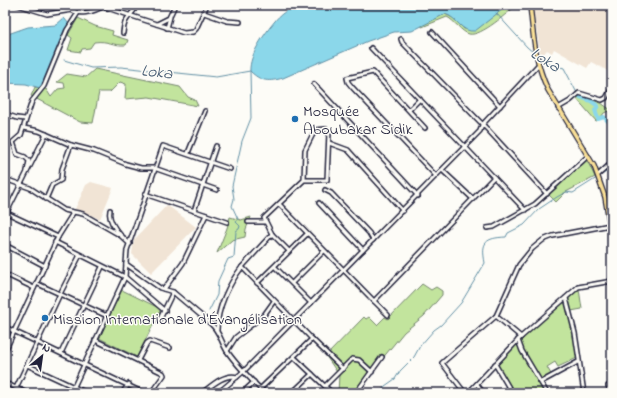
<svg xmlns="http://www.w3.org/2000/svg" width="617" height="398" font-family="'Indie Flower',sans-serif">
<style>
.built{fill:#f1e4d5}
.green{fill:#c2e49d;stroke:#72836c}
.water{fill:#8bd7ea;stroke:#618fa4}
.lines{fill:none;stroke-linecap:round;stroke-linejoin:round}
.stream{stroke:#618fa4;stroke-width:1}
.river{stroke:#8bd7ea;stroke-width:4}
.minor-casing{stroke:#22223b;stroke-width:6}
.major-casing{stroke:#22223b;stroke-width:6}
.minor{stroke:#fdfcf7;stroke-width:3}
.major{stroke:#f9df96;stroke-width:3.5}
.poi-dot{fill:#1f6fb2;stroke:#fdfcf7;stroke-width:1.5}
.labels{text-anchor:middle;stroke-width:3;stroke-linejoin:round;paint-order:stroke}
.poi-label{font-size:16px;fill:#22223b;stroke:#fdfcf7;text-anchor:start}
.water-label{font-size:17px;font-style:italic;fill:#425870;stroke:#fdfcf7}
</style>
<rect width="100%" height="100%" fill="#fdfcf7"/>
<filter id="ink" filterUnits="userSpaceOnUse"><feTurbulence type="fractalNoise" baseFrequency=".025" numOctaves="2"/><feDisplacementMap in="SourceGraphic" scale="8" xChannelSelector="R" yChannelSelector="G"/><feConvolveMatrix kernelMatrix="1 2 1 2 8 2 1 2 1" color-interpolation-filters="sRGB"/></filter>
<g filter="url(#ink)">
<!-- built -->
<g class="built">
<path d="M532 5H612V73L591 62 587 68 554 49 552 53 547 50 541 57Z"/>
<path d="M91 182 113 188 100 219 75 209 86 185Z"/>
<path d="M167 205 196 227 151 273 132 254 134 240Z"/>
</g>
<!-- green -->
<g class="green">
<path d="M508 5H517C508 12 481 37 469 34 461 32 455 21 447 17L422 27 421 25 445 14 453 18 464 29 479 27Z"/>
<path d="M78 18 95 26 113 31 112 35 128 40 126 45C112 46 109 40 94 42L90 48 82 49 81 52 68 50 72 38 68 35Z"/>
<path d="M95 69 180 87 188 97 195 100 198 106 149 97 125 99 126 84 120 82 110 92H99L93 123 80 122 31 96 35 87 46 89 51 97 58 89 65 88 64 83 57 82 67 74 86 77Z"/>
<path d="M579 95 601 103 611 110 604 113 599 120 596 121 576 98Z"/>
<path d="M586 158 595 177 566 192 556 202 547 193Z"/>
<path d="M230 217 241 220 251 217 246 229 245 237 232 240 217 253 227 228Z"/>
<path d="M422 284 431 290 436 287 442 291V295L424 316 404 332 354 393H338L339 375 326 356 364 317 366 319 369 317 377 325 385 317 388 319Z"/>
<path d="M579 289 582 309 571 311 579 357 558 367 555 362 547 367 552 376 543 382 549 393H514L497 364 520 340Z"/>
<path d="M122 290 161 309 137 357 99 338Z"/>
</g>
<!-- water -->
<g class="water">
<path d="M294 5H508L475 31C461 33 457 17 445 14L412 31 394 32 368 41 283 78C269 82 261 82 250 71 249 55 265 33 275 21 279 15 288 10 294 5Z"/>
<path d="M64 18 69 24 44 83 40 88 26 84 5 83V35L28 27 56 25Z"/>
</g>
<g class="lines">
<!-- stream -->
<g class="stream">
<path d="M496 13 527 47 534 53"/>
<path d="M538 56 550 64 564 68 577 93"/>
<path d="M64 60 91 68 121 67 216 77 250 71 251 118 242 141 232 186 234 199 232 206 238 219 236 222 240 226 239 229 236 231 234 257 228 259 218 281 217 295 209 311"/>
<path d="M380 393 385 386 395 379 400 371 414 357 420 346 434 330 441 325 461 303 485 263C481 242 485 238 506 237L508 233 524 225 539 209 557 197 566 192 573 193 611 169"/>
</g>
<!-- river -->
<path class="river" d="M580 97 591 101 598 106 595 110 598 119 604 117 612 125"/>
<defs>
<g id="minor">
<path d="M18 5 47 14 72 10 83 5"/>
<path d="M67 5C75 19 96 11 106 5"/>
<path d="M98 5 184 33 193 32 196 29 207 5"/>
<path d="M204 13 227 21 240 22"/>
<path d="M157 24 169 18 175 5"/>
<path d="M167 28 170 17"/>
<path d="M432 32 500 106"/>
<path d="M123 33C124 16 131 18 137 5"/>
<path d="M401 39 402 42 488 130 547 194"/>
<path d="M371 48 525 210"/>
<path d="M314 84 418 196"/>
<path d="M558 108 570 101 579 93 602 100 606 98 612 88"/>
<path d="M409 110 420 99"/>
<path d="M5 114 17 118 25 119"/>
<path d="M24 128 39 131 71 145 94 151 126 164 141 168H154L217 190"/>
<path d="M425 128 373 72 347 78 348 82 352 87 436 176"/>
<path d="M329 143 348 150 403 211"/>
<path d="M188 153 205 111"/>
<path d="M442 170 473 199"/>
<path d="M27 171 29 161 25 157 17 154 13 142 21 135 32 101 44 86 67 30 83 5"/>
<path d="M598 175 608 166 612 168"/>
<path d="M5 179 30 188 64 210 83 214 123 237"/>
<path d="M325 190 331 193 369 233 373 240"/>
<path d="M145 194 227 222"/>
<path d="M46 199 52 185 61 180 62 169 71 145"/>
<path d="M319 203 363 250"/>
<path d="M279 204 374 301"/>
<path d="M110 210C107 222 121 237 130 244"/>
<path d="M194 211 216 146"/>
<path d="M7 213 58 237"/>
<path d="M5 216 46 134"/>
<path d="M248 222H265"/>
<path d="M487 228 494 227 535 204 588 156"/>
<path d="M55 242 125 277 165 311"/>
<path d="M5 245 45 266"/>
<path d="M289 251 272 234 264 218 304 180H327L329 132 326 129 315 130 305 150 304 180"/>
<path d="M126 264 160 288 173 292 211 324C220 332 221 342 227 351 237 366 251 379 264 393"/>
<path d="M275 267 311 303"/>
<path d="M5 274 34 288"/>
<path d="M36 283 107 316"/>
<path d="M257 283 307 234"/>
<path d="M292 283 324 251"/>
<path d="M164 289 183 263 206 215"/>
<path d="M566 298 575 333 584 393"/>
<path d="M388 315 374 301 494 177"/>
<path d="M496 316 521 337"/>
<path d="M159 321 173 292"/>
<path d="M5 327 144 393"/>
<path d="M217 330C217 308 229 284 242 267"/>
<path d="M312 339 343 369"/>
<path d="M95 340 163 373 164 375 151 393"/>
<path d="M518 340 522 351 547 393"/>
<path d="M5 351 58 237 73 213"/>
<path d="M227 351 236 337 264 315 274 301"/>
<path d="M61 353 102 267"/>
<path d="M294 357 332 393"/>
<path d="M138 360 147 343 150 341 170 348"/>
<path d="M495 364 512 393"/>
<path d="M27 365 87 393"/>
<path d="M541 382 578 362"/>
<path d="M5 383 27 393"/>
<path d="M477 384 483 393"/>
<path d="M325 386 352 359 359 360 372 372"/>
<path d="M608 386H612"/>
<path d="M16 388 60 294 80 255"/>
<path d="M260 389 312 339 242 267 272 234"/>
<path d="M71 393 125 277 127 250 163 146 230 169"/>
<path d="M122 393 129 384"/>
<path d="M202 393C211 386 225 373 237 377"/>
<path d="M218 393 244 371 480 131 482 125 538 65"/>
<path d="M242 393 254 382"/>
<path d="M292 393 312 374"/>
<path d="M356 393 382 357"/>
<path d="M465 393 442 363 496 316 519 265 532 249 543 240 553 236 610 225"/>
<path d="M468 393 521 337 578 287 612 281"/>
</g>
<path id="major" d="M530 5C533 34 535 63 548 90L594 166 605 197 612 238"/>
</defs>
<!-- minor casing -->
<use href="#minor" class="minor-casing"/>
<!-- major casing -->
<use href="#major" class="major-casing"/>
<!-- minor -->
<use href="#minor" class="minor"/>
<!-- major -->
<use href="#major" class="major"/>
</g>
</g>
<!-- markers -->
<g class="poi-dot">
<circle cx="295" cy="119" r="4"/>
<circle cx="45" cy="318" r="4"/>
</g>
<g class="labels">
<!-- poi labels -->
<g class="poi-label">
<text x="303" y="116">Mosquée<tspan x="303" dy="18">Aboubakar Sidik</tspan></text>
<text x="53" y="324">Mission Internationale d'Évangélisation</text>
</g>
<!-- water labels -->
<g class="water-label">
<text transform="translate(546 59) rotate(32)" y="6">Loka</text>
<text transform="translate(157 71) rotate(6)" y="6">Loka</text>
</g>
</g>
<!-- margin -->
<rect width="617" height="398" fill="none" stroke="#fdfcf7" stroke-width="20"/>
<rect x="10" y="10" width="597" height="378" fill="none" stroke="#22223b" stroke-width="1.5" filter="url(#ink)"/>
<!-- north arrow -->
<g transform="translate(42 356) rotate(29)" stroke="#fdfcf7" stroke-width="3" paint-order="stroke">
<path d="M0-3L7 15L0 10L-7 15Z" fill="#22223b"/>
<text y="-6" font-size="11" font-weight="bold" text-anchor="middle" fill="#22223b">N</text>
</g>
</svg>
